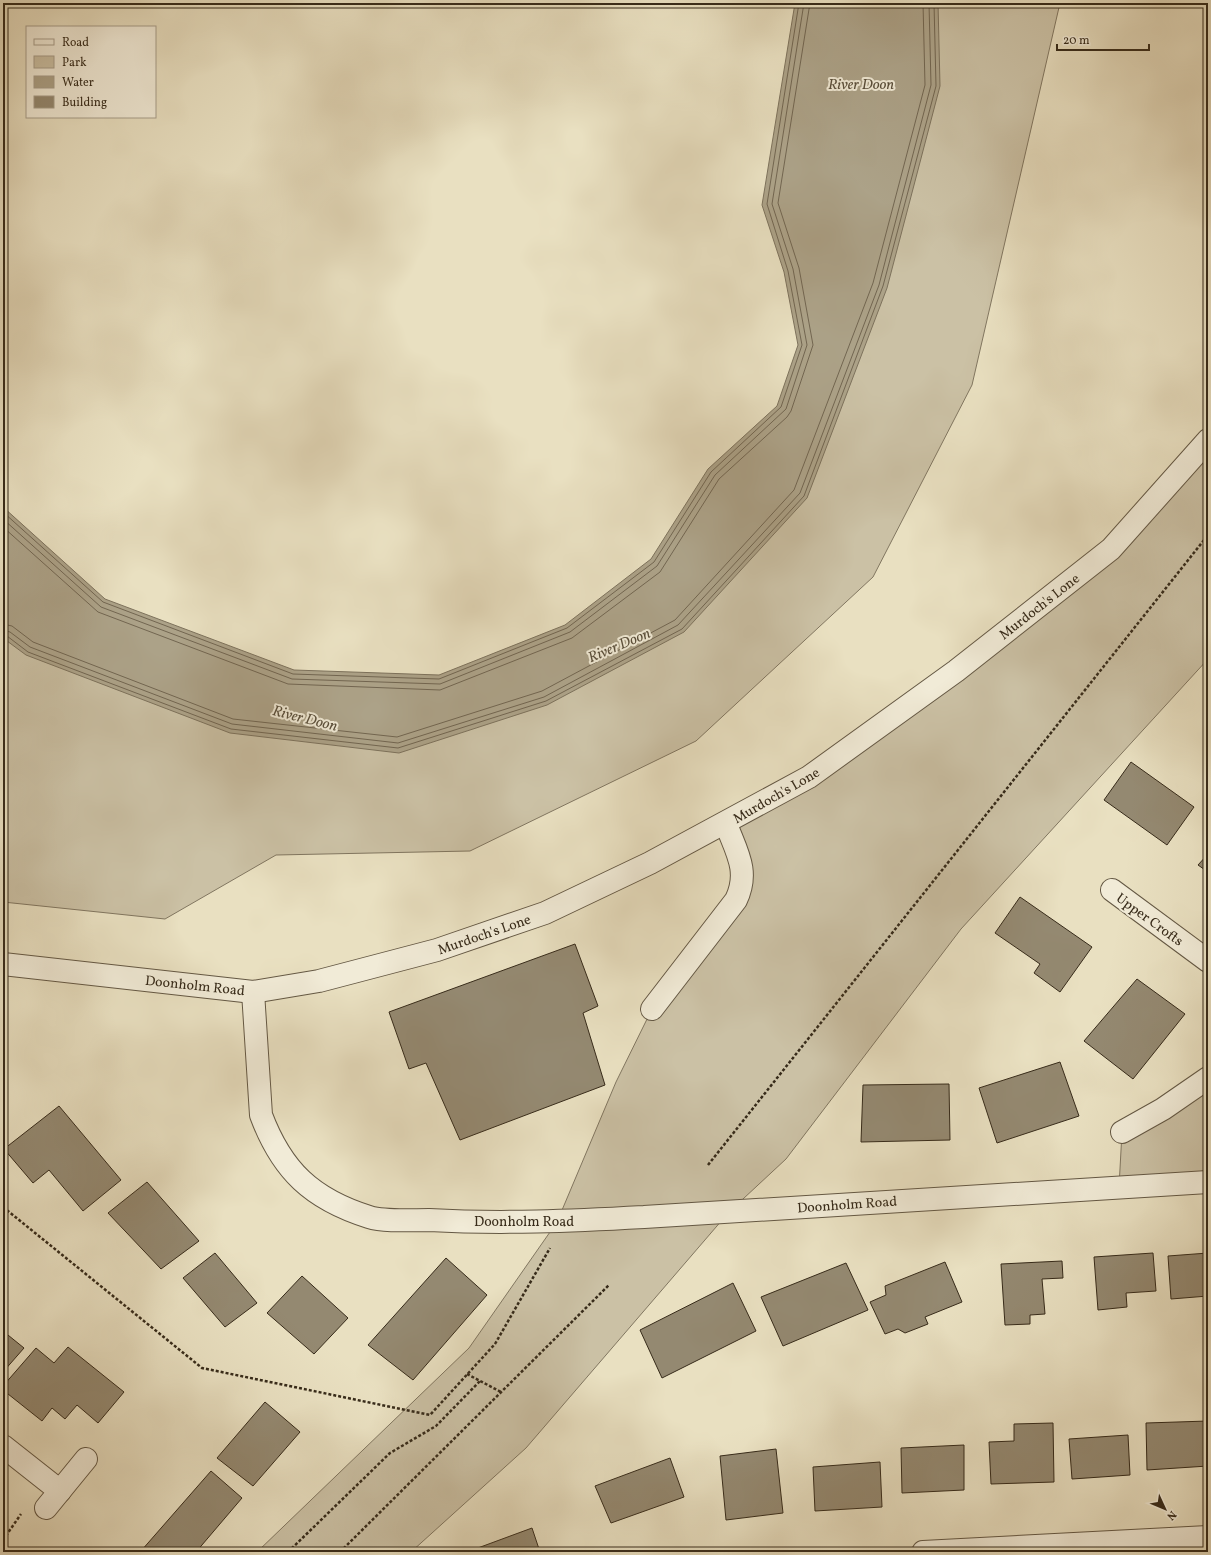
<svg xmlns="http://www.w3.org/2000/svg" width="1211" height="1555" font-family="Vollkorn,serif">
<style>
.green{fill:#cbc1a5;stroke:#817660}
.water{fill:#aca288;stroke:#7d725c}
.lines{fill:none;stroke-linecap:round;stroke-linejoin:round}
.shore{stroke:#726651;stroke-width:1}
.building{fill:#948971;stroke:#372b1a}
.minor-casing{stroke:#645844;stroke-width:24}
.path{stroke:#372b1a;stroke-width:2.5;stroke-dasharray:3 2;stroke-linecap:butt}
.minor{stroke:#f1ebd7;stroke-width:22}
.labels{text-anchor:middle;stroke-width:4;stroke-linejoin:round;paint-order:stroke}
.street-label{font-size:14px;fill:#372b1a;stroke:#f1ebd7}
.water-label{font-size:15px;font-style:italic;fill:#5a4f3b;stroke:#f1ebd7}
</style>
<rect width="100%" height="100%" fill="#e9e0c1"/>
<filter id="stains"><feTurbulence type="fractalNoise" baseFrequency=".005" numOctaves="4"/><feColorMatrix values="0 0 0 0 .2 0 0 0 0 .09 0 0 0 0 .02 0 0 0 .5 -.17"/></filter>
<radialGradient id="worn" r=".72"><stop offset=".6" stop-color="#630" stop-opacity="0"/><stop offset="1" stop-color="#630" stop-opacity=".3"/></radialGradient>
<!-- green -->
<g class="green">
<path d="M910 3H1060L972 385 873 577 696 741 470 851 276 855 165 919 3 902V639L30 620 380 734 646 638 810 477Z"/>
<path d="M1208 440V659L961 929 786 1159 729 1212 526 1448 411 1552H257L469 1348 557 1222 616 1082 652 1009 736 900 726 824 1111 549Z"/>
<path d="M1208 1078V1182L1119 1187 1122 1132Z"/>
</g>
<!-- water -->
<path class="water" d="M795 3H938L940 86 887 288 807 498 684 632 547 705 399 753 230 733 26 655 3 638V507L105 599 294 670 439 675 565 625 651 559 708 469 777 406 798 345 784 272 762 205Z"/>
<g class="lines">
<!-- shore -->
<g class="shore">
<path d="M3 512 103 602 293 674 439 679 567 628 654 562 711 472 781 407 802 345 788 271 767 204 799 3"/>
<path d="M3 519 101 607 292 679 440 684 570 632 657 566 715 475 786 409 807 345 793 269 772 204 804 3"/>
<path d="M3 527 98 612 288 684 440 690 572 638 660 572 719 479 787 417 791 411 813 345 799 268 778 203 810 3"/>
<path d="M3 624 12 626 33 642 233 719 397 737 542 691 675 620 794 490 873 283 925 85 923 3"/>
<path d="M3 630 10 632 30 647 232 724 398 743 544 697 678 625 800 493 879 285 931 85 929 3"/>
<path d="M3 636H7L28 652 231 729 398 748 546 701 682 629 804 496 883 286 936 86 934 3"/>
</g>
</g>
<!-- building -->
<g class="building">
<path d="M1131 762 1194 807 1167 845 1104 800Z"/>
<path d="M1208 854V872L1198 865Z"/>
<path d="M1020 897 1092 947 1060 992 1034 973 1040 964 995 933Z"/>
<path d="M575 944 598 1006 583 1013 605 1085 460 1140 426 1063 409 1069 389 1012Z"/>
<path d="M1137 979 1185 1014 1133 1079 1084 1041Z"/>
<path d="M1060 1062 1079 1116 997 1143 979 1088Z"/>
<path d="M949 1084 950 1140 861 1142 863 1085Z"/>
<path d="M59 1106 121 1180 83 1211 49 1170 33 1183 4 1149Z"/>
<path d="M147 1182 199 1241 161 1269 108 1213Z"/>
<path d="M215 1253 257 1303 225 1327 183 1278Z"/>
<path d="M1153 1253 1156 1291 1126 1293 1127 1307 1098 1310 1094 1257Z"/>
<path d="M1208 1253V1296L1171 1299 1168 1256Z"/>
<path d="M446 1258 487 1295 413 1380 368 1345Z"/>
<path d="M1062 1261 1063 1278 1042 1279 1045 1314 1030 1315V1324L1005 1325 1001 1264Z"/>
<path d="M945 1262 962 1302 925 1317 928 1324 905 1333 898 1329 885 1334 870 1302 886 1295 885 1286Z"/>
<path d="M846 1263 868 1310 783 1346 761 1297Z"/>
<path d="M302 1276 348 1318 314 1354 267 1313Z"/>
<path d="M733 1283 756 1331 662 1378 640 1330Z"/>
<path d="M3 1331 24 1348 3 1372Z"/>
<path d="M68 1347 124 1392 98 1423 77 1405 65 1419 52 1408 42 1421 3 1390V1386L36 1348 54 1363Z"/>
<path d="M265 1402 300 1432 253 1486 217 1458Z"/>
<path d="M1208 1421V1466L1147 1470 1146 1423Z"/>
<path d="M1053 1423 1054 1482 991 1484 989 1442 1014 1441V1424Z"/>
<path d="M1128 1435 1130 1475 1072 1479 1069 1439Z"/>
<path d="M964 1445V1490L902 1493 901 1448Z"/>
<path d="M776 1449 783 1513 726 1520 720 1456Z"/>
<path d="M670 1458 684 1497 611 1523 595 1486Z"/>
<path d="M880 1462 882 1507 815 1511 813 1467Z"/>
<path d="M211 1471 242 1498 196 1552 141 1551Z"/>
<path d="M532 1528 540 1552H467Z"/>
</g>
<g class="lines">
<defs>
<g id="minor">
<path d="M1112 890 1208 961"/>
<path d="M3 964 253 992 319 981 437 950 545 913 650 863 809 777 956 671 1111 549 1208 440"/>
<path d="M253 992 261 1115C282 1171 312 1199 369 1217 385 1222 411 1220 429 1220 501 1224 572 1221 644 1217 832 1205 1020 1193 1208 1182"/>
<path d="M652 1009 736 900C750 871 736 851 726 824"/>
<path d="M1122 1132 1163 1109 1208 1078"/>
<path d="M3 1446 60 1491"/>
<path d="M46 1508 86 1459"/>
<path d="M923 1552 1208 1537"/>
</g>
</defs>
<!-- minor casing -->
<use href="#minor" class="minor-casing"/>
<!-- path -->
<g class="path">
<path d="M708 1165 1208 535"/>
<path d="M3 1207 202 1368 430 1415 495 1344 550 1248"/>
<path d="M467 1374 501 1392"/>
<path d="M3 1540 21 1514"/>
<path d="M288 1552 390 1453 436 1426 480 1381"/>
<path d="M340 1552 609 1285"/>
</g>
<!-- minor -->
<use href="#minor" class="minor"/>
</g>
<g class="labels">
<!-- street labels -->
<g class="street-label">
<text transform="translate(1039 606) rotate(-38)" y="5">Murdoch's Lone</text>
<text transform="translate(776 795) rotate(-30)" y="5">Murdoch's Lone</text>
<text transform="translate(1150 919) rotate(36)" y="5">Upper Crofts</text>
<text transform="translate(484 934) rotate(-19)" y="5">Murdoch's Lone</text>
<text transform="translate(195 985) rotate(6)" y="5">Doonholm Road</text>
<text transform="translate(847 1204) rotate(-4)" y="5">Doonholm Road</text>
<text x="524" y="1226">Doonholm Road</text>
</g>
<!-- water labels -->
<g class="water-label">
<text x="861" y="89">River Doon</text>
<text transform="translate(619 645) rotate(-23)" y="5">River Doon</text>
<text transform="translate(305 718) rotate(14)" y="5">River Doon</text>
</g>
</g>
<!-- margin -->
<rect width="1211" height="1555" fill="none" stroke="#e9e0c1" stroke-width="16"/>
<rect x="4" y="4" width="1203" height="1547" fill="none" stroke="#372b1a" stroke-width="2"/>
<rect x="8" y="8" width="1195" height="1539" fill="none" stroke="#372b1a"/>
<!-- legend -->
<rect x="26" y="26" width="130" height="92" fill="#f1ebd7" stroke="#a79e8b"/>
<rect x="34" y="39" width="20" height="6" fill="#f1ebd7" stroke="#a79e8b"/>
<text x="62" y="46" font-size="12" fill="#372b1a">Road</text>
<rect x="34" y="56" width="20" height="12" fill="#cbc1a5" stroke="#a79e8b"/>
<text x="62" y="66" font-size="12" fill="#372b1a">Park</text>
<rect x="34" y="76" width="20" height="12" fill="#aca288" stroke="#a79e8b"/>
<text x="62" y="86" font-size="12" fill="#372b1a">Water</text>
<rect x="34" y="96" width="20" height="12" fill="#948971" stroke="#a79e8b"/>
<text x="62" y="106" font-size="12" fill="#372b1a">Building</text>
<!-- north arrow -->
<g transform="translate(1165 1509) rotate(134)" stroke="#f1ebd7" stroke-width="3" paint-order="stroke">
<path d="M0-3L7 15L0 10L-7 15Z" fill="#372b1a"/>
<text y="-6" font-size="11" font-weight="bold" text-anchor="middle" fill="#372b1a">N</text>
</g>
<!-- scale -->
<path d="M1057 44v6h92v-6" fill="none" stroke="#372b1a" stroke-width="2"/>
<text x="1063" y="44" font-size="12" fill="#372b1a" stroke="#f1ebd7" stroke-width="3" paint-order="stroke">20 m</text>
<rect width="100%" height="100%" filter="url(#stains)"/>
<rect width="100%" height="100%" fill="url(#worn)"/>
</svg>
